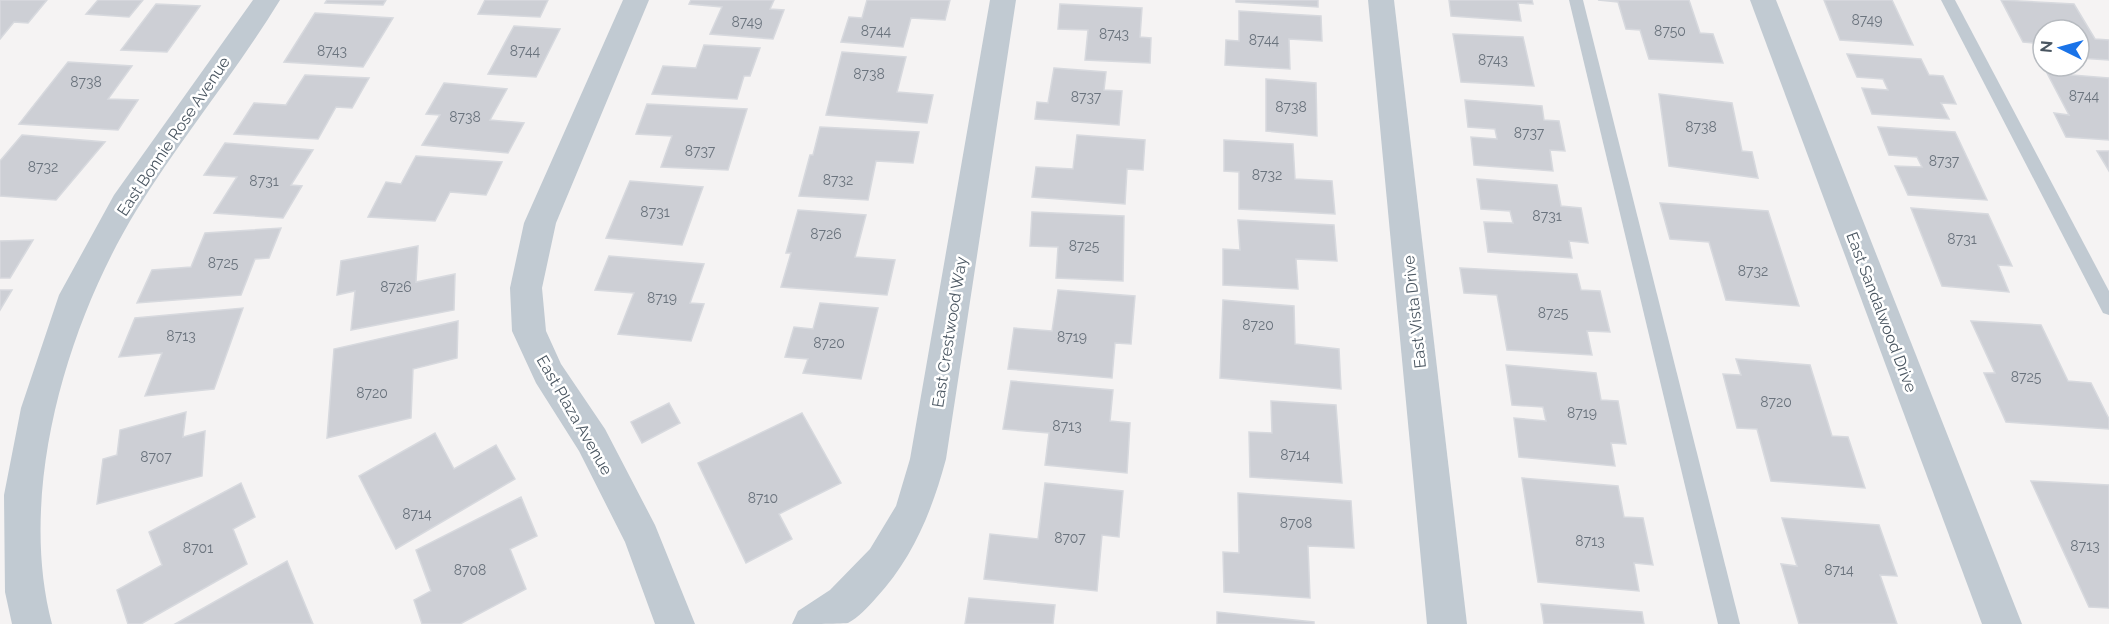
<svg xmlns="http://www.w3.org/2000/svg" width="2109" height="624" font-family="Raleway,sans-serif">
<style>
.building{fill:#cdcfd5;stroke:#d7d9de;stroke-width:1.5}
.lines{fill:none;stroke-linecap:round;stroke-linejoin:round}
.lane{fill:#c1cad2;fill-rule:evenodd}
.street{fill:#c1cad2;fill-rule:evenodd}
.labels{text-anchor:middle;stroke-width:5;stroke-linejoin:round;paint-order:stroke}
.number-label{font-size:14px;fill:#6b747e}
.street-label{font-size:16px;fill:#4a5661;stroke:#fff}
</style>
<rect width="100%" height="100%" fill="#f5f3f3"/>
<!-- building -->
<g class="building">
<path d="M0 0H47L28 23 14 22 0 39Z"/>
<path d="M98 0H143L129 17 86 14Z"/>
<path d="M327 0H386L383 5 325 3Z"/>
<path d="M485 0H548L540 17 478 14Z"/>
<path d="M691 0H774L770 9 784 10 773 39 710 34 722 7 689 4Z"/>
<path d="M867 0H950L945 20 911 18 903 47 841 42 849 17 862 18Z"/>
<path d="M1236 0H1318V7L1236 2Z"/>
<path d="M1449 0H1532L1533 4 1518 3 1521 21 1451 16Z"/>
<path d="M1598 0H1689L1700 33 1713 34 1723 63 1649 59 1640 30 1626 29 1618 2Z"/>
<path d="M1824 0H1892L1913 45 1840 40Z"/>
<path d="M2001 0 2074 4 2095 39 2109 40V60L2079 58V30H2043L2042 56 2035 43 2023 42Z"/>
<path d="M156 4 200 6 167 52 121 50Z"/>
<path d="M1060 4 1142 8 1140 37 1151 38 1150 63 1085 60 1088 30 1058 29Z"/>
<path d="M1239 11 1321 16 1322 41 1289 39 1290 69 1225 65 1226 40 1239 41Z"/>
<path d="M315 13 393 18 363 67 284 62Z"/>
<path d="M514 26 560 29 536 77 488 74Z"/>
<path d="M1453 34 1523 37 1534 86 1461 82Z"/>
<path d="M704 45 760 48 750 76H744L737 99 652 94 663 66 696 68Z"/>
<path d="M842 52 906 57 897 92 933 95 927 123 826 115Z"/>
<path d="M1847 54 1921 59 1929 75 1943 76 1956 104 1941 103 1949 119 1872 114 1862 88 1888 90 1883 79 1857 77Z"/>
<path d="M68 62 132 66 108 99 138 100 118 130 19 124Z"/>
<path d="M1054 68 1106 72 1104 90 1122 91 1119 125 1035 119 1037 102 1048 103Z"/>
<path d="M2047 73 2109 78V140L2066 137 2054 113 2069 115Z"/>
<path d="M305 75 369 78 352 108 336 107 318 139 234 134 254 103 286 105Z"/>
<path d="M1266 79 1316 83 1317 136 1266 131Z"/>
<path d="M444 83 507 89 490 120 524 123 508 153 422 145 440 115 426 114Z"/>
<path d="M1659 94 1732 103 1742 151 1752 152 1758 178 1669 166Z"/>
<path d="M1465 100 1542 106 1544 120 1559 121 1565 151 1550 150 1553 171 1474 165 1471 137 1497 139 1495 129 1468 127Z"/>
<path d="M647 104 747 109 728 170 661 167 672 136 636 134Z"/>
<path d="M820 127 919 132 913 163 876 161 868 200 799 196 810 155H813Z"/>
<path d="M1878 127 1955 132 1987 200 1908 195 1895 166 1922 167 1917 157 1889 155Z"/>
<path d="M22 135 105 142 56 200 0 196V161Z"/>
<path d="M1077 135 1145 140 1143 170 1127 169 1125 204 1032 197 1036 167 1073 169Z"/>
<path d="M1224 140 1293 144 1295 179 1332 181 1335 214 1239 209V172L1224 171Z"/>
<path d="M225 143 313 150 291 185 302 186 283 218 214 213 237 177 204 175Z"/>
<path d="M2097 151H2109V171Z"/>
<path d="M416 156 502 162 486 195 450 192 435 221 368 217 386 182 401 184Z"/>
<path d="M1477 179 1557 185 1561 206 1581 208 1588 243 1569 241 1572 258 1488 252 1484 222 1513 223 1510 211 1481 209Z"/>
<path d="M630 181 703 187 682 245 606 238Z"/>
<path d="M1660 203 1768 211 1799 306 1726 300 1709 242 1670 239Z"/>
<path d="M1911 208 1988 214 2012 266 1998 265 2009 292 1942 286Z"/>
<path d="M798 210 866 215 855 257 895 260 887 295 781 287 791 253H786Z"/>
<path d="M1032 212 1124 216 1123 281 1056 278 1058 247 1030 246Z"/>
<path d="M1238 220 1334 225 1337 261 1296 259 1298 289 1223 285V249L1240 250Z"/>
<path d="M281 228 269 258 255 259 241 295 137 303 152 270 191 267 205 233Z"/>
<path d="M33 240 10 278H0V241Z"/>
<path d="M418 246 416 282 455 274 454 310 351 330 355 291 337 295 341 261Z"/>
<path d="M609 256 704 264 690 303 704 304 691 341 618 334 634 293 595 290Z"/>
<path d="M1460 268 1577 274 1581 290 1600 291 1610 332 1587 331 1592 355 1507 350 1497 295 1464 293Z"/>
<path d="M0 290H12L0 310Z"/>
<path d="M1058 290 1135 296 1131 344 1115 343 1112 378 1008 369 1014 328 1052 331Z"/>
<path d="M1223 300 1294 306 1295 344 1339 349 1341 389 1220 378Z"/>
<path d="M820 303 878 308 861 379 803 373 808 359 785 357 794 327 813 329Z"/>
<path d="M243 308 214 389 145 396 162 353 119 357 135 318Z"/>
<path d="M458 321 457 358 413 369 411 418 327 438 334 349Z"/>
<path d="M1971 321 2041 325 2068 381 2091 383 2109 419V429L2006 422 1984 373H1995Z"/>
<path d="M1736 359 1810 365 1832 436 1848 437 1865 488 1771 481 1757 429 1737 428 1723 374 1741 375Z"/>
<path d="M1506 365 1596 373 1601 400 1618 401 1626 444 1611 443 1615 466 1519 457 1514 418 1546 421 1543 407 1512 405Z"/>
<path d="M1011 381 1113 390 1110 421 1130 423 1127 473 1045 465 1049 433 1003 429Z"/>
<path d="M1271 401 1336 405 1342 483 1250 477 1249 432 1272 433Z"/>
<path d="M669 403 680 423 642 443 631 422Z"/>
<path d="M186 412 183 437 205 431 202 476 97 504 103 459 117 455 120 430Z"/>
<path d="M802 413 841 483 779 514 792 539 746 563 698 463Z"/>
<path d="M435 433 454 469 496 445 515 479 396 549 359 476Z"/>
<path d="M1522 478 1618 486 1624 517 1643 518 1653 565 1634 563 1639 591 1538 582Z"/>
<path d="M2031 481 2109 485V608L2089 607Z"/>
<path d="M241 483 255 517 233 529 247 564 141 624H128L117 590 162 565 149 532Z"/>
<path d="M1045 483 1123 491 1119 537 1102 535 1097 591 984 579 990 534 1038 539Z"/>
<path d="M1238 493 1351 501 1354 548 1308 546 1310 598 1224 592 1223 552 1239 553Z"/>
<path d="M521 497 537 536 510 549 526 589 460 624H422L414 600 431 591 416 550Z"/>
<path d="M1782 518 1879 525 1897 576 1880 575 1897 624H1799L1781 564 1797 566Z"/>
<path d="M287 561 313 624H175Z"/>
<path d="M969 598 1055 605 1053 624H965Z"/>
<path d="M1541 604 1642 612 1644 624H1544Z"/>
<path d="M1217 612 1314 622V624H1217Z"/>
</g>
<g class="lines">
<!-- lane -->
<g class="lane">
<path d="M1569 0H1583L1740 624H1718Z"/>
<path d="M1941 0H1955L2109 291V315L2103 313Z"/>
</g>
<!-- street -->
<g class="street">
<path d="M253 0H280C236 72 181 138 136 211 67 324 17 492 52 624H12L5 592 4 495 21 408 59 295 114 195Z"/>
<path d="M623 0H649L556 223 542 288 546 331 561 364 605 429 655 525 695 624H655L625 542 579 451 536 383 512 331 510 288 524 223Z"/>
<path d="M990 0H1016L946 459C932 511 913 558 876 598 868 607 858 618 848 623 838 624 805 624 792 624L798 611 830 590 870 549 896 506 910 459Z"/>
<path d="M1368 0H1394L1467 624H1427Z"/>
<path d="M1750 0H1776L2022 624H1982Z"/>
</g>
</g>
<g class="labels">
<!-- number labels -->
<g class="number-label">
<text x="1867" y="25">8749</text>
<text x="747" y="27">8749</text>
<text x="876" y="36">8744</text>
<text x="1670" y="36">8750</text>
<text x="1114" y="39">8743</text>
<text x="1264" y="45">8744</text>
<text x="332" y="56">8743</text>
<text x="525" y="56">8744</text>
<text x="1493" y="65">8743</text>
<text x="869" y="79">8738</text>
<text x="86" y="87">8738</text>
<text x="2084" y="101">8744</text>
<text x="1086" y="102">8737</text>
<text x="1291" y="112">8738</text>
<text x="465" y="122">8738</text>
<text x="1701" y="132">8738</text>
<text x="1529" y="138">8737</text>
<text x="700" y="156">8737</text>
<text x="1944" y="166">8737</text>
<text x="43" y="172">8732</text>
<text x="1267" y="180">8732</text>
<text x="838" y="185">8732</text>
<text x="264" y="186">8731</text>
<text x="655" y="217">8731</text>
<text x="1547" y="221">8731</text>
<text x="826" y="239">8726</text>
<text x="1962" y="244">8731</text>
<text x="1084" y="251">8725</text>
<text x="223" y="268">8725</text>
<text x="1753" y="276">8732</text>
<text x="396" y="292">8726</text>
<text x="662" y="303">8719</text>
<text x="1553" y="318">8725</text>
<text x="1258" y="330">8720</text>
<text x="181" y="341">8713</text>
<text x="1072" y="342">8719</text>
<text x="829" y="348">8720</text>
<text x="2026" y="382">8725</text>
<text x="372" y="398">8720</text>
<text x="1776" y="407">8720</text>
<text x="1582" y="418">8719</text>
<text x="1067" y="431">8713</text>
<text x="1295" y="460">8714</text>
<text x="156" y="462">8707</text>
<text x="763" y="503">8710</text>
<text x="417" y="519">8714</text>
<text x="1296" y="528">8708</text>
<text x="1070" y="543">8707</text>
<text x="1590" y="546">8713</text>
<text x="2085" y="551">8713</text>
<text x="198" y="553">8701</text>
<text x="470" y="575">8708</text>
<text x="1839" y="575">8714</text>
</g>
<!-- street labels -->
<g class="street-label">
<text transform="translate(173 136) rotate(-56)" y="6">East Bonnie Rose Avenue</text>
<text transform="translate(1414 312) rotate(-96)" y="6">East Vista Drive</text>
<text transform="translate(1882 312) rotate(69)" y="6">East Sandalwood Drive</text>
<text transform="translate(949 332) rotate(-81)" y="6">East Crestwood Way</text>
<text transform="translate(575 415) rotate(60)" y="6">East Plaza Avenue</text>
</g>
</g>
<!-- north arrow -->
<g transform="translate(2061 48) rotate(275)"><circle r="28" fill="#ffffff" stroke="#b7bbc0" stroke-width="1.5"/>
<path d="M0-4.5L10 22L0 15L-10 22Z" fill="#1a73e8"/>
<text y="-9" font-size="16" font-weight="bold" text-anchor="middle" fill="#4a5661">N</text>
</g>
</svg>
